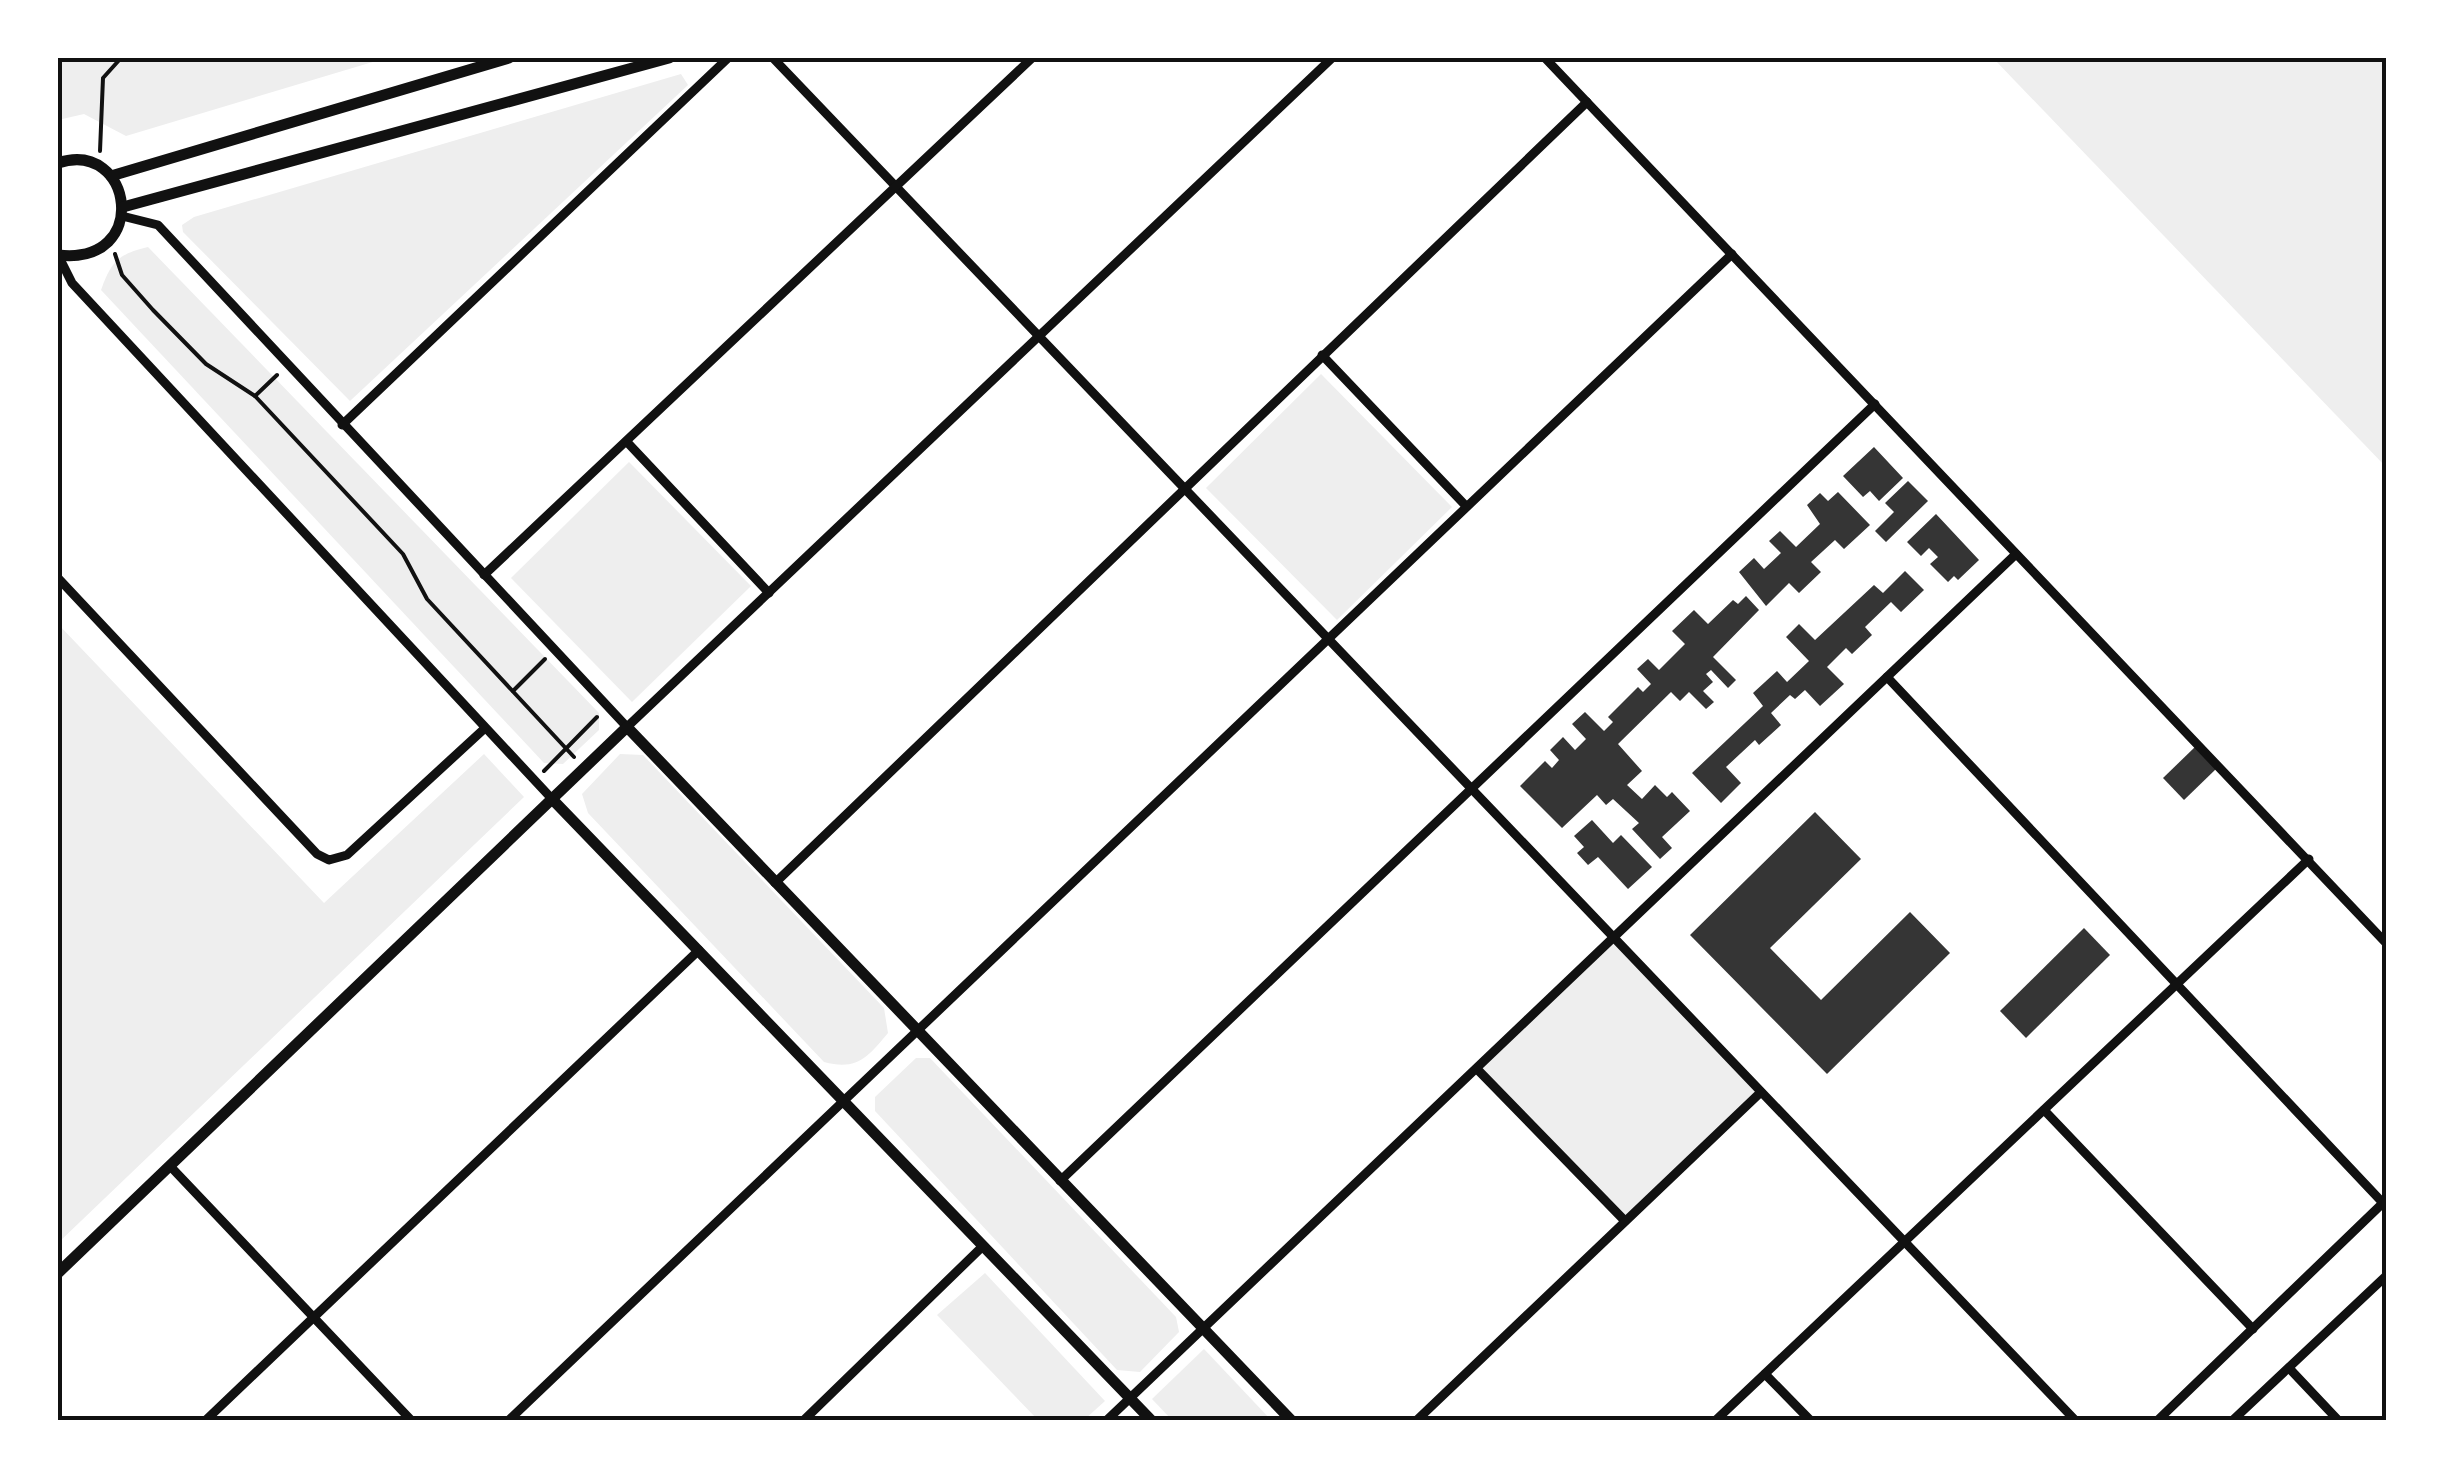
<svg xmlns="http://www.w3.org/2000/svg" width="2444" height="1478" font-family="Poppins,sans-serif">
<style>
.green{fill:#eee}
.building{fill:#353535}
.lines{fill:none;stroke-linecap:round;stroke-linejoin:round}
.path{stroke:#111;stroke-width:4}
.minor{stroke:#111;stroke-width:9}
.tertiary{stroke:#111;stroke-width:11}
.neatline{fill:none;stroke:#111;stroke-width:4}
</style>
<rect width="100%" height="100%" fill="#fff"/>
<!-- green -->
<g class="green">
<path d="M58 58H386L126 136 84 114 58 120Z"/>
<path d="M1993 58H2386V467Z"/>
<path d="M681 74 688 85 350 401 183 232 182 225 194 217Z"/>
<path d="M148 247 599 713V730L563 764 544 763 101 290C111 262 118 254 148 247Z"/>
<path d="M1321 374 1452 507 1337 620 1206 488Z"/>
<path d="M629 462 751 586 632 702 511 578Z"/>
<path d="M58 624 324 903 484 754 524 797 58 1243Z"/>
<path d="M620 754 643 755 884 1008 888 1033C868 1057 857 1071 824 1062L588 813 582 794Z"/>
<path d="M1614 938 1761 1092 1625 1221 1477 1069Z"/>
<path d="M916 1058H930L1176 1317 1179 1332 1140 1372 1117 1370 875 1111V1097Z"/>
<path d="M985 1273 1105 1401 1084 1420H1038L937 1315Z"/>
<path d="M1204 1349 1271 1420H1172L1152 1399Z"/>
</g>
<!-- building -->
<g class="building">
<path d="M1874 447 1903 478 1879 501 1870 491 1863 497 1843 476Z"/>
<path d="M1908 481 1928 501 1886 542 1875 531 1894 512 1885 503Z"/>
<path d="M1838 492 1870 525 1844 549 1835 540 1811 562 1821 572 1799 593 1789 583 1766 606 1739 572 1754 558 1764 569 1781 553 1769 541 1780 531 1796 547 1820 524 1807 505 1820 493 1828 501Z"/>
<path d="M1936 514 1979 560 1958 580 1954 576 1948 582 1930 564 1938 557 1929 548 1921 556 1907 542Z"/>
<path d="M1905 571 1924 590 1901 612 1891 602 1865 627 1872 635 1852 654 1846 648 1827 667 1844 684 1820 706 1805 690 1795 699 1790 695 1771 713 1781 725 1759 745 1755 740 1726 767 1741 783 1721 803 1692 773 1763 706 1753 693 1777 671 1787 682 1809 661 1786 637 1799 624 1815 640 1874 585 1883 593Z"/>
<path d="M1746 596 1759 610 1713 657 1736 680 1728 688 1711 670 1706 674 1713 682 1703 691 1714 702 1706 709 1689 692 1680 701 1671 692 1618 744 1642 771 1627 785 1642 799 1655 785 1667 797 1672 792 1690 811 1662 837 1672 848 1660 859 1632 829 1639 823 1613 799 1606 805 1597 795 1562 828 1520 786 1545 761 1552 768 1559 760 1550 750 1563 737 1575 750 1586 739 1572 724 1585 712 1604 731 1613 722 1608 717 1638 687 1643 692 1651 684 1637 669 1648 659 1659 670 1685 644 1672 631 1694 610 1708 624 1733 600 1738 604Z"/>
<path d="M2195 747 2216 769 2184 800 2163 778Z"/>
<path d="M1815 812 1861 859 1770 948 1821 1000 1910 912 1950 953 1827 1074 1690 935Z"/>
<path d="M1592 820 1613 843 1621 835 1652 867 1628 889 1598 857 1588 865 1577 853 1584 847 1574 836Z"/>
<path d="M2084 928 2110 955 2026 1038 2000 1011Z"/>
</g>
<g class="lines">
<!-- path -->
<g class="path">
<path d="M100 151 103 78 121 58"/>
<path d="M115 254 122 275 153 310 206 364 255 396 403 554 427 599 574 757"/>
<path d="M255 396 277 375"/>
<path d="M513 691 545 659"/>
<path d="M544 771 597 717"/>
</g>
<!-- minor -->
<g class="minor">
<path d="M773 58 2075 1420"/>
<path d="M1545 58 2386 943"/>
<path d="M122 216 158 225 627 727 1332 58"/>
<path d="M58 255 72 283 553 800"/>
<path d="M1322 355 1465 505"/>
<path d="M342 425 728 58"/>
<path d="M627 442 769 593"/>
<path d="M484 575 1032 58"/>
<path d="M58 578 317 854 329 860 347 855 484 729"/>
<path d="M1887 677 2383 1203"/>
<path d="M775 883 1587 102"/>
<path d="M1477 1069 1625 1221"/>
<path d="M2044 1110 2253 1329"/>
<path d="M170 1166 411 1420"/>
<path d="M1060 1181 1875 404"/>
<path d="M2289 1368 2338 1420"/>
<path d="M1765 1374 1810 1420"/>
<path d="M206 1420 699 950"/>
<path d="M509 1420 1732 254"/>
<path d="M804 1420 983 1246"/>
<path d="M1107 1420 2016 554"/>
<path d="M1417 1420 1761 1092"/>
<path d="M1716 1420 2309 859"/>
<path d="M2158 1420 2385 1201"/>
<path d="M2233 1420 2386 1276"/>
</g>
<!-- tertiary -->
<g class="tertiary">
<path d="M58 163C133 138 152 266 58 255"/>
<path d="M111 176 509 58"/>
<path d="M123 207 669 58"/>
<path d="M553 800 1151 1420"/>
<path d="M58 1273 627 727 1291 1420"/>
</g>
</g>
<!-- border -->
<rect width="2444" height="1478" fill="none" stroke="#ffffff" stroke-width="120"/>
<rect x="60" y="60" width="2324" height="1358" class="neatline"/>
</svg>
